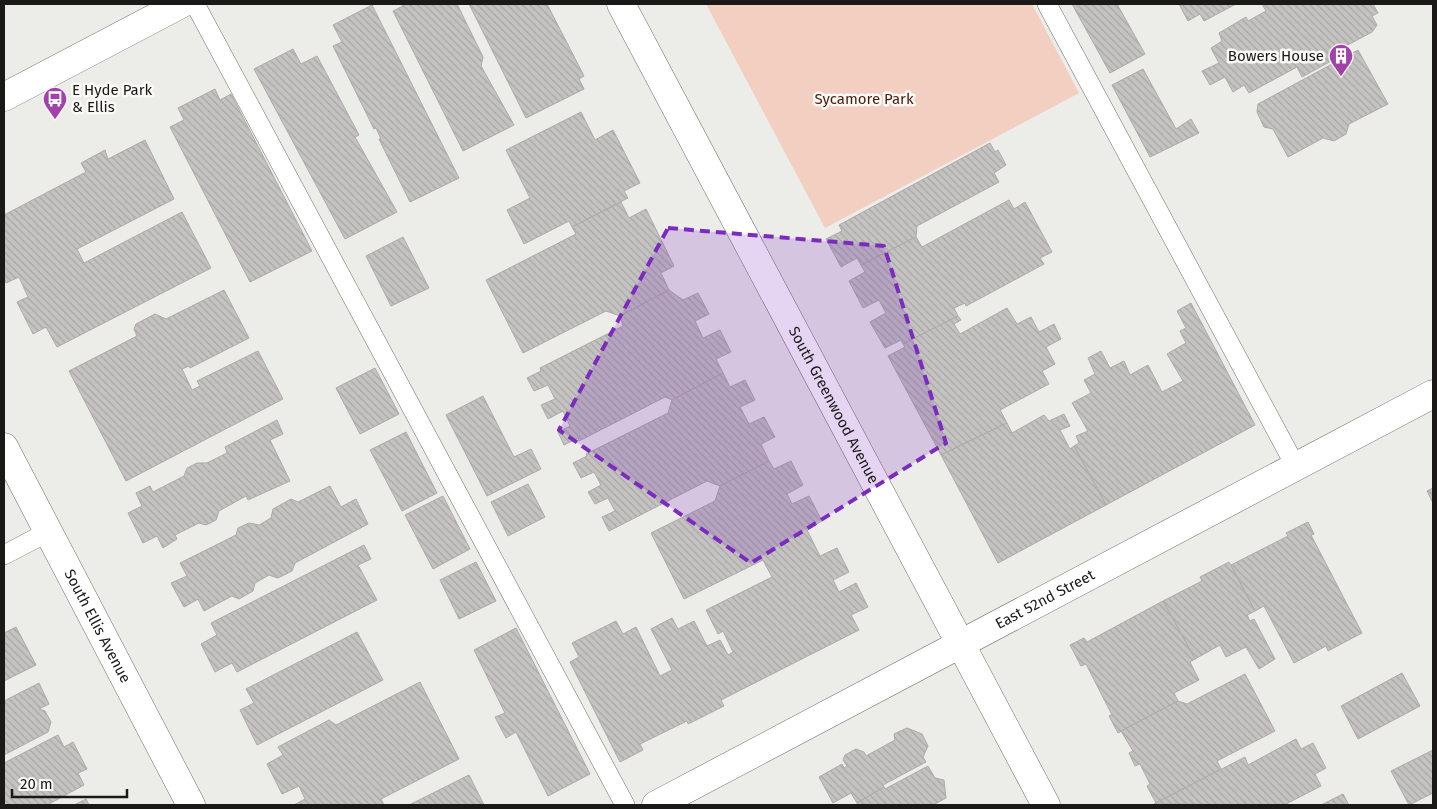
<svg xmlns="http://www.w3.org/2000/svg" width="1437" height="809" font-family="'Fira Sans',sans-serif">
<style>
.park{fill:#f2cfc1}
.building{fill:url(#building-back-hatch);stroke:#adaba9}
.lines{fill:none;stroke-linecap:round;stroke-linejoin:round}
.service-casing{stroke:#71706e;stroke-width:20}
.minor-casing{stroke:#71706e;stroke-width:29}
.secondary-casing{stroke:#71706e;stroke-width:29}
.service{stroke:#fff;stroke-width:19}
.minor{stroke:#fff;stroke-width:28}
.secondary{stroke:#fff;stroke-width:28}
.marked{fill:#7b2cbf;fill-opacity:0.2;stroke:#7b2cbf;stroke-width:4;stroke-dasharray:10 6;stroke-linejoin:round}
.labels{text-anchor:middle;stroke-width:5;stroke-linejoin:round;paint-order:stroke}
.poi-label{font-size:15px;fill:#1a1918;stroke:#faf9f6;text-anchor:end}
.park-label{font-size:15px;fill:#491d09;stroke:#faf9f6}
.street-label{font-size:15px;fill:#1a1918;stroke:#faf9f6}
</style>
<defs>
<pattern id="building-back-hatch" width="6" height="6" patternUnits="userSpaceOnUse" patternTransform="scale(1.25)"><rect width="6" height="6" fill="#c5c3c1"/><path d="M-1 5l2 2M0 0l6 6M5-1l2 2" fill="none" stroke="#a9a7a5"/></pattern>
</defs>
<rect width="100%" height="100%" fill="#ecece9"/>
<!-- park -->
<path class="park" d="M706 4H1032L1079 93 825 228Z"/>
<!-- building -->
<g class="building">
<path d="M402 4H457L483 57 481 66 514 125 463 151 393 11 403 6Z"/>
<path d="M469 4H547L584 76 579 79 584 89 526 118Z"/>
<path d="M1072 4H1117L1145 54 1110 73Z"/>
<path d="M1179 4H1236L1204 21 1200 14 1188 21Z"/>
<path d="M1262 4H1373L1378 13 1372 16 1377 25 1372 32 1344 47V54L1302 77 1297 67 1249 93 1244 85 1233 92 1225 77 1210 85 1202 71 1219 63 1211 48 1222 41 1219 33 1246 17 1248 21 1266 11Z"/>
<path d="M372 5 459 178 410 202 379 139H381L376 128 374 129 333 46 342 42 333 25Z"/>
<path d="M293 49 301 64 317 56 359 135 355 137 397 212 345 239 254 69Z"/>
<path d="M1358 50 1388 104 1349 124 1346 134 1334 141 1323 138 1288 157 1273 129 1264 127 1257 112 1258 104Z"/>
<path d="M1143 69 1176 129 1191 119 1199 133 1150 157 1112 85Z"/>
<path d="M215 89 220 100 231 94 312 251 250 282 170 127 184 120 178 108Z"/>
<path d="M581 112 595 140 613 130 640 183 624 191 628 198 572 227 569 221 524 244 507 210 530 198 506 150Z"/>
<path d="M145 140 174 199 77 249 84 263 182 212 211 268 57 347 46 327 33 334 17 302 28 297 19 277 6 283 4 278V215L86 172 81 163 105 150 108 159Z"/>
<path d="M990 143 995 152 998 150 1006 165 994 173 999 182 917 226 916 237 861 265 857 258 841 267 826 239 842 231 839 225Z"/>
<path d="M1009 200 1014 209 1025 202 1052 252 1040 258 1044 264 966 306 965 303 954 308 958 316 903 344 901 340 885 348 870 322 886 313 879 300 863 308 849 281 865 272 861 265 916 237 922 247Z"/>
<path d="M621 202 629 218 646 209 674 266 661 273 669 290 620 316 606 311 523 353 486 280 576 234 572 227Z"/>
<path d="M403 237 429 288 391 306 366 256Z"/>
<path d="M224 290 249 338 190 368 189 366 182 369 192 390 200 386 197 381 258 351 283 399 126 481 69 371 137 336 134 329 136 324 155 314 166 319Z"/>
<path d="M669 290 683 300 698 293 709 314 695 321 703 338 720 330 731 352 716 359 723 373 672 400 665 397 579 441 578 438 564 445 558 432 570 426 563 411 548 419 541 405 555 399 548 385 534 391 527 378 541 371 540 368 623 326 620 316Z"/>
<path d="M1191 303 1255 425 1106 505 1074 446 1079 443 1076 436 1088 431 1072 403 1091 393 1084 380 1095 374 1088 358 1101 351 1110 368 1124 361 1130 375 1148 365 1162 392 1183 381 1167 354 1186 343 1180 331 1186 328 1177 311Z"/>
<path d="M1007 308 1017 324 1031 317 1039 332 1054 324 1061 339 1046 347 1055 364 1042 371 1049 384 1000 410 1007 423 941 455 888 356 905 347 903 344 958 316 961 320 954 324 960 334Z"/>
<path d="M375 368 399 414 360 434 336 388Z"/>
<path d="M723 373 730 387 745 380 755 400 740 407 749 424 764 417 775 437 761 444 769 461 720 486 707 481 609 531 602 517 615 511 608 498 595 504 588 492 601 485 594 472 581 478 573 463 587 456 586 454 668 413 672 400Z"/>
<path d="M483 396 514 457 531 449 541 469 487 496 446 415Z"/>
<path d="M1064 414 1070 426 1060 430 1070 449 1074 446 1106 505 998 563 941 455 1007 423 1012 433 1044 415 1049 421Z"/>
<path d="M277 420 283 434 270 440 290 481 248 500 246 496 219 511 216 520 206 525 199 523 175 535 177 539 163 548 157 536 143 543 128 513 142 506 136 493 150 486 153 492 184 476 187 468 197 463H207L227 453 225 447Z"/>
<path d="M406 432 437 493 402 511 370 450Z"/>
<path d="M769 461 774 469 791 461 803 485 787 494 792 504 809 496 822 521 807 530 820 556 837 548 849 572 833 580 839 592 856 583 868 607 851 615 859 630 721 700 724 706 688 724 687 721 640 744 643 750 620 762 570 662 579 657 572 643 616 621 623 634 636 627 660 676 672 670 651 629 672 618 678 629 694 621 707 646 720 640 728 655 733 652 723 631 718 634 706 610 772 577 763 560 684 599 651 533 715 501 720 486Z"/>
<path d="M528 484 545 517 508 536 491 502Z"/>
<path d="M330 486 341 507 356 499 368 524 295 563 292 571 278 578 269 575 255 583 253 591 239 599 232 596 204 611 198 599 184 607 171 583 187 576 180 563 236 535 238 528 249 523 259 525 271 518 273 509 291 499 298 502Z"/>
<path d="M1433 488V503L1427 491Z"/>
<path d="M443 496 470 549 433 569 405 515Z"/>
<path d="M1308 522 1314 534 1311 535 1362 633 1328 651 1326 646 1294 663 1264 606 1255 611 1231 565 1288 536 1286 533Z"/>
<path d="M364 545 371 559 358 565 377 600 237 672 232 663 215 672 201 644 217 635 211 623Z"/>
<path d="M476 562 496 601 459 619 440 580Z"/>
<path d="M1229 562 1255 611 1247 615 1250 621 1254 619 1275 659 1259 669 1246 647 1226 657 1220 645 1195 659 1163 601 1202 581 1200 577Z"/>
<path d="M1163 601 1195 659 1190 662 1199 680 1174 693 1178 701 1118 733 1109 716 1112 715 1086 664 1081 666 1070 645 1084 638 1087 642Z"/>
<path d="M16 627 36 665 4 681V633Z"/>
<path d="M516 628 590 774 548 796 516 732 506 738 495 717 505 713 474 650Z"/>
<path d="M357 632 383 680 257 745 240 710 254 703 246 689Z"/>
<path d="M1402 673 1420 706 1358 739 1341 706Z"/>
<path d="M1245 674 1275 731 1217 761 1221 769 1156 803 1147 786 1150 784 1140 764 1135 766 1129 753 1133 751 1121 731 1178 701 1187 704Z"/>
<path d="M420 682 459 759 381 799 384 805H294L305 799 299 786 282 794 267 764 283 755 278 747 329 720 336 725Z"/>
<path d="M39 683 49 704 39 709 45 711 51 722 48 732 4 755V701Z"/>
<path d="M907 728 922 734 928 746 923 757 926 762 883 785 884 787 857 803 851 793 833 803 819 777 842 764 844 768 847 766 843 760 845 755 856 749 864 752 866 756 895 740 894 734Z"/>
<path d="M58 735 64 747 73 742 87 769 78 773 84 785 47 805H4V763Z"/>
<path d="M1296 739 1301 749 1313 743 1326 768 1315 774 1321 786 1284 805 1154 804 1245 757 1248 765Z"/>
<path d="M1433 750V793L1409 805 1391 771Z"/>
<path d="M928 766 935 778 944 780 946 798 933 805H858L857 803 884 787 885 789Z"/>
<path d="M469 775 484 805H409Z"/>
<path d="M1343 794 1349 805H1321Z"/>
<path d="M86 799 89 805H74Z"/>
</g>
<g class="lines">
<defs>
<g id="service">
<path d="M195 4 625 805"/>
<path d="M1047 4 1296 467"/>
<path d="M4 555 48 532"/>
</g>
<g id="minor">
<path id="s1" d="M621 4 1046 805"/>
<path id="s2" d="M4 447 191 805"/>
<path id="s3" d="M656 805 1433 394"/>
</g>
<path id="secondary" d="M4 97 181 4"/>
</defs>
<!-- service casing -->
<use href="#service" class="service-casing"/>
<!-- minor casing -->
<use href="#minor" class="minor-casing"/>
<!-- secondary casing -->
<use href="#secondary" class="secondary-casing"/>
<!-- service -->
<use href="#service" class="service"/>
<!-- minor -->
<use href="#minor" class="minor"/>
<!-- secondary -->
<use href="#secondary" class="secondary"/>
</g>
<!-- marked area -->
<path class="marked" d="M668 228 884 246 946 443 751 563 559 430Z"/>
<!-- icons -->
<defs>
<symbol id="building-pin" viewBox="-11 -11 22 30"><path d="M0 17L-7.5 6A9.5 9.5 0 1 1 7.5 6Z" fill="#a241a9" stroke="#faf9f6"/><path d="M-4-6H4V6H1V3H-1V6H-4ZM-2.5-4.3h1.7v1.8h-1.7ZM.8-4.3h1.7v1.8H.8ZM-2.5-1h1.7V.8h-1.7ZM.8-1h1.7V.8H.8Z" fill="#fff"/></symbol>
<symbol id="bus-pin" viewBox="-11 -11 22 30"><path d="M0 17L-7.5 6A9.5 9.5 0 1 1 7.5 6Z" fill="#a241a9" stroke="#faf9f6"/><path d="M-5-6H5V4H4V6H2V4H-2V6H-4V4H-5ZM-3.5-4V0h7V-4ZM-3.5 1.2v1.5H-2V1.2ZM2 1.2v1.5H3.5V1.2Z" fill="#fff"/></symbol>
</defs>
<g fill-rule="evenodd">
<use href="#building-pin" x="1327" y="42" width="28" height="38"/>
<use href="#bus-pin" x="41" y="85" width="28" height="38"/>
</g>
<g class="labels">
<!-- poi labels -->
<g class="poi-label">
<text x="1324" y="61">Bowers House</text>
<text x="72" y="95" text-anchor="start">E Hyde Park<tspan x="72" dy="17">&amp; Ellis</tspan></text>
</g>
<!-- park labels -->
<g class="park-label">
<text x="864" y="104">Sycamore Park</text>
</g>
<!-- street labels -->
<g class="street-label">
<text dy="5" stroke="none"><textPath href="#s1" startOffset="454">South Greenwood Avenue</textPath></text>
<text dy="5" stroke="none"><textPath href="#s3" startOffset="440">East 52nd Street</textPath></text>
<text dy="5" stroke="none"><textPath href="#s2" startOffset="202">South Ellis Avenue</textPath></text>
</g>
</g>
<!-- border -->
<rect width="1437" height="809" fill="none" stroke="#1a1918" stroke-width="10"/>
<!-- scale -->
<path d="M12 789v8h115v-8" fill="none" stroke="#1a1918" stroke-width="2.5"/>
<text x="20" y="789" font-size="15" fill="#1a1918" stroke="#faf9f6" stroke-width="4" paint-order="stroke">20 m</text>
</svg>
